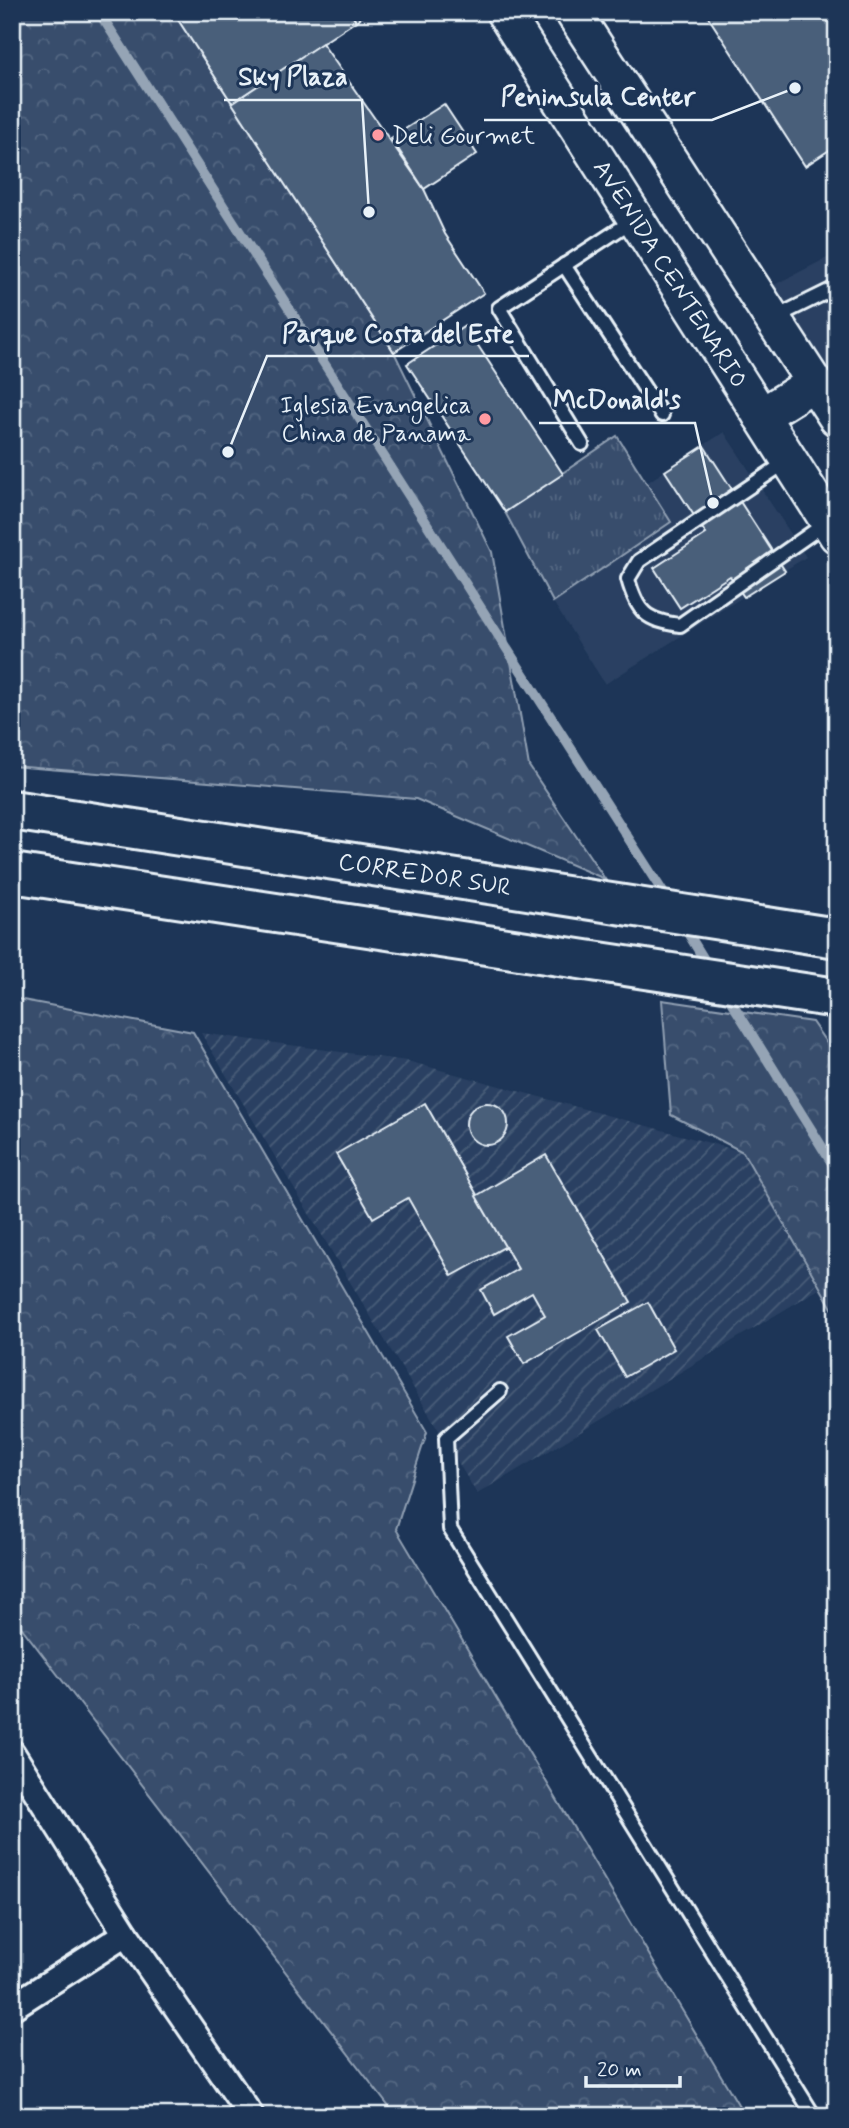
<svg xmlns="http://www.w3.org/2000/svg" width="849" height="2128" font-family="Mynerve,sans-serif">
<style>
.built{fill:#2a4162}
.industrial{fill:url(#industrial-furrows)}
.grass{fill:url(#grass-tufts);stroke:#909fb2;stroke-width:2}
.forest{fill:url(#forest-crowns);stroke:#909fb2;stroke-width:2}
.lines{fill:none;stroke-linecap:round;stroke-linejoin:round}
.stream{stroke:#95a4b5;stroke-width:10}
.building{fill:#495e7a;stroke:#e8f1f8;stroke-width:2}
.service-casing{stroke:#e8f1f8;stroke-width:18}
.minor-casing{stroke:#e8f1f8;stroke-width:30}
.secondary-casing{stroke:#e8f1f8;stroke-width:40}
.motorway-casing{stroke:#e8f1f8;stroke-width:44}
.service{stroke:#1d3557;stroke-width:12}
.minor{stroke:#1d3557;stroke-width:24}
.secondary{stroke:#1d3557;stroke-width:35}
.motorway{stroke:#1d3557;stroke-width:38}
.poi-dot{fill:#ff9aa2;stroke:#1d3557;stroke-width:2.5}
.labels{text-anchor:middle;stroke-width:6;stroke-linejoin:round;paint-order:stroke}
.poi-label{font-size:24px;fill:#e8f1f8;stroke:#1d3557;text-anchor:start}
.street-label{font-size:24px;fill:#e8f1f8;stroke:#1d3557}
.leader{fill:none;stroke:#e8f1f8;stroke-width:2.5}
.callout-dot{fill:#e8f1f8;stroke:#1d3557;stroke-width:2.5}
.callout-label{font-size:26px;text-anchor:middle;font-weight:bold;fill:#e8f1f8;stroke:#1d3557;stroke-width:6;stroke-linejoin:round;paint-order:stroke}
</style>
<defs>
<pattern id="industrial-furrows" width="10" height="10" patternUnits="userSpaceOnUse" patternTransform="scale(1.75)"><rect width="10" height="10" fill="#2a4162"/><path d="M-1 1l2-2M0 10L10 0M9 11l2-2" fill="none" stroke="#495d79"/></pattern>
<pattern id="grass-tufts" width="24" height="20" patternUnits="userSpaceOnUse" patternTransform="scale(1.75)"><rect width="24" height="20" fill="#374d6c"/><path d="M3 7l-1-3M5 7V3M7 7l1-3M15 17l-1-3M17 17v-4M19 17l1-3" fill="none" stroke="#546782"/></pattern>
<pattern id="forest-crowns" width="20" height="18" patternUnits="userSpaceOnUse" patternTransform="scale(1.75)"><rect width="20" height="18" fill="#374d6c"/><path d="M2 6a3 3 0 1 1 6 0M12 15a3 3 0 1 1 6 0" fill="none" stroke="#546782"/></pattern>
</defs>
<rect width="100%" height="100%" fill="#1d3557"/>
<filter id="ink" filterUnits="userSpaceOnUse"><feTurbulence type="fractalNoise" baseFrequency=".0143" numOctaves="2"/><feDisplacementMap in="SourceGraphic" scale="14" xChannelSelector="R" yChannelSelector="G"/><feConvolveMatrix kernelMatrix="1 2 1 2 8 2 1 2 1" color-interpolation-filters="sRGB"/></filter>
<g filter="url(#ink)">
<!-- built -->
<g class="built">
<path d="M837 253V379L772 286Z"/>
<path d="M724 432 806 557 605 684 553 602 671 522 648 482Z"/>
</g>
<!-- industrial -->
<path class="industrial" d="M201 1033 407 1061 743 1152 819 1289 477 1494Z"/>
<!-- grass -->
<path class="grass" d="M617 436 671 522 553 602 505 512Z"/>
<!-- forest -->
<g class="forest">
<path d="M12 12H173L394 352 492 552 529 766 605 879 416 799 12 766Z"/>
<path d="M12 998 193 1032 427 1432 396 1529 745 2116H396L12 1615Z"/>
<path d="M662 1000 812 1022 837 1058V1317L743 1152 671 1115Z"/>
</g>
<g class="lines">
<!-- stream -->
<g class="stream">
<path d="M99 12 668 900"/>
<path d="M683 925 710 969"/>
<path d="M724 990 837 1171"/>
</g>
</g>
<!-- building -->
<g class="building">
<path d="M173 12H350L356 21 232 103Z"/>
<path d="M350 12H368L356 21Z"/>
<path d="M705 12H837V145L805 166Z"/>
<path d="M322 43 424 189 445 234 484 293 394 352 232 103Z"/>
<path d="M444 104 477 154 424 189 391 138Z"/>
<path d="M465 326 563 474 505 512 407 364Z"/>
<path d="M704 446 785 571 744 597 730 576 680 608 654 568 706 534 665 471Z"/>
<path d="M425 1103 506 1246 452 1276 408 1198 373 1218 336 1154Z"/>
<circle cx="487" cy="1124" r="21"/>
<path d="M546 1155 631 1302 524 1364 508 1336 545 1315 532 1292 494 1314 481 1290 518 1269 476 1196Z"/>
<path d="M648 1302 674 1349 625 1377 598 1330Z"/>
</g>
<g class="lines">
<defs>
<g id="service">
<path d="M564 265 662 415"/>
<path d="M774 318 837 287"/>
<path d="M582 444 499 308 635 219"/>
<path d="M786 462 639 561 628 579C637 612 646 621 680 625L826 523"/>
<path d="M500 1391 446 1438 450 1529 814 2116"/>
</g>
<g id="minor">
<path d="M12 1753 126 1934 251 2116"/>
<path d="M12 2007 126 1934"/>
</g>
<g id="secondary">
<path id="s1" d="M504 12 837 535"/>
<path d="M573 12 837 418"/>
<path d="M761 416 814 383"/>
</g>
<g id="motorway">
<path id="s2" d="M12 810 837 938"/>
<path d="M12 873 837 998"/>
</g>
</defs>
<!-- service casing -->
<use href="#service" class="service-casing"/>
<!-- minor casing -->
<use href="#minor" class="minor-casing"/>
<!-- secondary casing -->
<use href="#secondary" class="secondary-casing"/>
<!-- motorway casing -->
<use href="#motorway" class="motorway-casing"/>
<!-- service -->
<use href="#service" class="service"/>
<!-- minor -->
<use href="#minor" class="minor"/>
<!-- secondary -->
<use href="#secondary" class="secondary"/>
<!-- motorway -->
<use href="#motorway" class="motorway"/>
</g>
</g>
<!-- markers -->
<g class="poi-dot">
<circle cx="378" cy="135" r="7"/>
<circle cx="485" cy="419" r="7"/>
</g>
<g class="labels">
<!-- poi labels -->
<g class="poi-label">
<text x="392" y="143">Deli Gourmet</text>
<text x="471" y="413" text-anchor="end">Iglesia Evangelica<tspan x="471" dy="28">China de Panama</tspan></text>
</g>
<!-- street labels -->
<g class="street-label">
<text dy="8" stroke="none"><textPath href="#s1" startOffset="310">AVENIDA CENTENARIO</textPath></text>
<text dy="8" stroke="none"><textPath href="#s2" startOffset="418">CORREDOR SUR</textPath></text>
</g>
</g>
<!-- callouts -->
<path class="leader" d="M369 212L362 100H224M795 88L712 120H484M228 452L267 356H529M713 503L695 423H539"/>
<g class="callout-dot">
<circle cx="369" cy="212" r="7"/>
<circle cx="795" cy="88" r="7"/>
<circle cx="228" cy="452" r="7"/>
<circle cx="713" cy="503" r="7"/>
</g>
<g class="callout-label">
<text x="293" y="85">Sky Plaza</text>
<text x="598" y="105">Peninsula Center</text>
<text x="398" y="342">Parque Costa del Este</text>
<text x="617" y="408">McDonald's</text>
</g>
<!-- margin -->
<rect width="849" height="2128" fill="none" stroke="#1d3557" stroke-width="42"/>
<rect x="21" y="21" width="807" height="2086" fill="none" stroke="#e8f1f8" stroke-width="2.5" filter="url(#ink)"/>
<!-- scale -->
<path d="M586 2076v10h94v-10" fill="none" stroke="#e8f1f8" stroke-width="3.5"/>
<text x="597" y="2076" font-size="21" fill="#e8f1f8" stroke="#1d3557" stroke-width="5" paint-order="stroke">20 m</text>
</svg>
